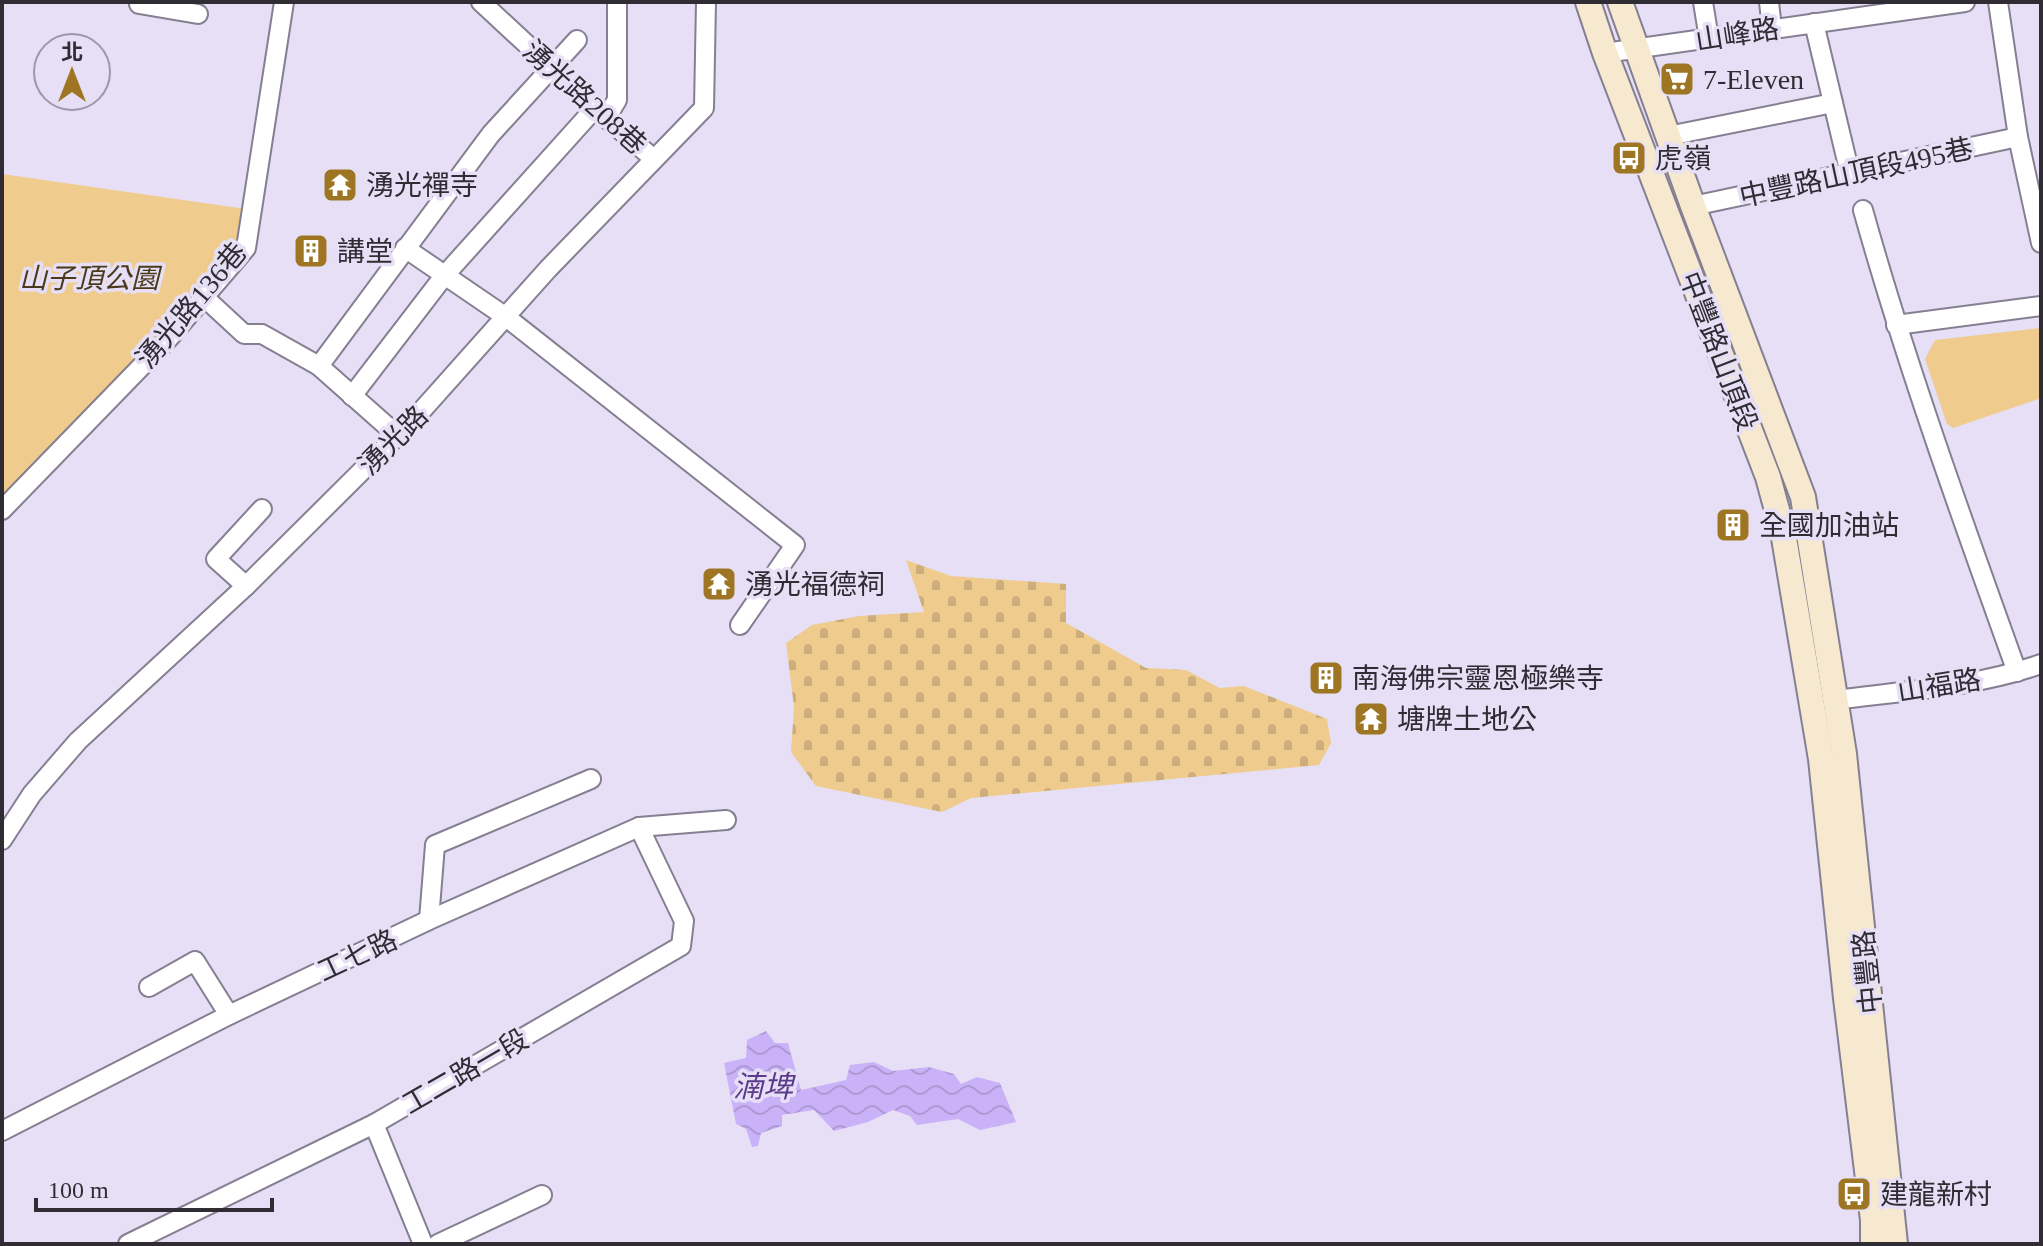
<svg xmlns="http://www.w3.org/2000/svg" width="2043" height="1246" font-family="'Times New Roman','Noto Sans TC',serif">
<style>
.cemetery{fill:url(#cemetery-stones)}
.park{fill:#efcb8d}
.water{fill:url(#water-waves)}
.lines{fill:none;stroke-linecap:round;stroke-linejoin:round}
.minor-casing{stroke:#857f92;stroke-width:22}
.secondary-casing{stroke:#857f92;stroke-width:28}
.minor{stroke:#fff;stroke-width:18}
.secondary{stroke:#f7e9d0;stroke-width:24}
.labels{text-anchor:middle;stroke-width:7;stroke-linejoin:round;paint-order:stroke}
.street-label{font-size:28px;fill:#2f2c34;stroke:#e6dff5}
.poi-label{font-size:28px;fill:#2f2c34;stroke:#e6dff5;text-anchor:start}
.park-label{font-size:28px;font-style:italic;fill:#4a391a;stroke:#e6dff5}
.water-label{font-size:30px;font-style:italic;fill:#5b3a8b;stroke:#e6dff5}
</style>
<defs>
<pattern id="cemetery-stones" width="16" height="16" patternUnits="userSpaceOnUse" patternTransform="scale(2)"><rect width="16" height="16" fill="#efcb8d"/><path d="M2 7V4a2 2 0 0 1 4 0v3zM10 15v-3a2 2 0 0 1 4 0v3z" fill="#cdae7a"/></pattern>
<pattern id="water-waves" width="16" height="10" patternUnits="userSpaceOnUse" patternTransform="scale(2)"><rect width="16" height="10" fill="#cab2f8"/><path d="M0 5q4-4 8 0t8 0" fill="none" stroke="#ae99d5"/></pattern>
</defs>
<rect width="100%" height="100%" fill="#e6dff5"/>
<!-- cemetery -->
<path class="cemetery" d="M906 560 951 576 1066 584V623L1146 668 1186 670 1220 688 1244 686 1327 719 1331 743 1319 765 971 798 942 812 816 786 791 752 794 707 786 643 812 625 859 616 924 612Z"/>
<!-- park -->
<g class="park">
<path d="M2 174 246 209 241 244 2 503Z"/>
<path d="M2041 328V398L1953 428 1947 424 1925 359 1935 340Z"/>
</g>
<!-- water -->
<path class="water" d="M766 1031 775 1043H788L801 1090 846 1080 850 1065 874 1062 893 1071 929 1067 954 1074 961 1084 977 1077 1000 1083 1016 1122 980 1130 958 1119 917 1125 910 1116 893 1110 868 1122 834 1131 814 1110 782 1115V1126L761 1133 758 1146 752 1147 746 1129 736 1124 724 1063 746 1058 747 1040Z"/>
<g class="lines">
<defs>
<g id="minor">
<path d="M481 2 606 118 654 159"/>
<path d="M1703 2 1709 39"/>
<path d="M1769 2 1772 29"/>
<path d="M1998 2 2018 137 2041 243"/>
<path d="M139 4 198 14"/>
<path d="M1814 23 1850 174"/>
<path d="M1605 53 1965 2"/>
<path d="M606 118 617 100V2"/>
<path d="M1668 136 1833 103"/>
<path d="M1693 206 2018 137"/>
<path d="M1863 210C1907 367 1962 519 2017 672"/>
<path d="M405 248 506 317 795 545 740 625"/>
<path d="M204 297 244 334H262L319 366 398 436"/>
<path d="M1896 325 2041 306"/>
<path d="M319 366 491 134 577 40"/>
<path d="M352 396 444 276 596 107"/>
<path d="M2 510 169 338 246 248 284 2"/>
<path d="M246 586 216 559 262 509"/>
<path d="M1835 700C1905 691 1975 687 2041 664"/>
<path d="M2 840 32 794 78 741 246 586 416 417 548 269 704 108 706 2"/>
<path d="M429 920 435 845 591 779"/>
<path d="M149 987 195 961 229 1015"/>
<path d="M374 1124 423 1244"/>
<path d="M2 1131 229 1015 429 920 639 827 726 820"/>
<path d="M128 1244 374 1124 681 946 684 921 639 827"/>
<path d="M438 1244 542 1195"/>
</g>
<g id="secondary">
<path d="M1588 2 1605 53 1768 477 1783 532 1821 759 1846 998 1873 1220V1244"/>
<path d="M1620 2 1693 206 1803 497 1844 754 1895 1244"/>
</g>
</defs>
<!-- minor casing -->
<use href="#minor" class="minor-casing"/>
<!-- secondary casing -->
<use href="#secondary" class="secondary-casing"/>
<!-- minor -->
<use href="#minor" class="minor"/>
<!-- secondary -->
<use href="#secondary" class="secondary"/>
</g>
<!-- icons -->
<defs>
<symbol id="supermarket-square" viewBox="-11 -11 22 22"><rect x="-9" y="-9" width="18" height="18" rx="4" fill="#9e7523" stroke="#e6dff5"/><path d="M-6-5.5h2.5l.6 2H6L4.5 2H-2.5L-4.4-4H-6ZM-1.5 3.2a1.3 1.3 0 1 0 .1 0ZM3 3.2a1.3 1.3 0 1 0 .1 0Z" fill="#fff"/></symbol>
<symbol id="bus-square" viewBox="-11 -11 22 22"><rect x="-9" y="-9" width="18" height="18" rx="4" fill="#9e7523" stroke="#e6dff5"/><path d="M-5-6H5V4H4V6H2V4H-2V6H-4V4H-5ZM-3.5-4V0h7V-4ZM-3.5 1.2v1.5H-2V1.2ZM2 1.2v1.5H3.5V1.2Z" fill="#fff"/></symbol>
<symbol id="temple-square" viewBox="-11 -11 22 22"><rect x="-9" y="-9" width="18" height="18" rx="4" fill="#9e7523" stroke="#e6dff5"/><path d="M0-6L5-2H3V0L6.5 2.5H4V6H1.5V3h-3V6H-4V2.5H-6.5L-3 0V-2H-5Z" fill="#fff"/></symbol>
<symbol id="building-square" viewBox="-11 -11 22 22"><rect x="-9" y="-9" width="18" height="18" rx="4" fill="#9e7523" stroke="#e6dff5"/><path d="M-4-6H4V6H1V3H-1V6H-4ZM-2.5-4.3h1.7v1.8h-1.7ZM.8-4.3h1.7v1.8H.8ZM-2.5-1h1.7V.8h-1.7ZM.8-1h1.7V.8H.8Z" fill="#fff"/></symbol>
</defs>
<g fill-rule="evenodd">
<use href="#supermarket-square" x="1657" y="59" width="40" height="40"/>
<use href="#bus-square" x="1609" y="138" width="40" height="40"/>
<use href="#temple-square" x="320" y="165" width="40" height="40"/>
<use href="#building-square" x="291" y="231" width="40" height="40"/>
<use href="#building-square" x="1713" y="505" width="40" height="40"/>
<use href="#temple-square" x="699" y="564" width="40" height="40"/>
<use href="#building-square" x="1306" y="658" width="40" height="40"/>
<use href="#temple-square" x="1351" y="699" width="40" height="40"/>
<use href="#bus-square" x="1834" y="1174" width="40" height="40"/>
</g>
<g class="labels">
<!-- street labels -->
<g class="street-label">
<text transform="translate(1737 34) rotate(-9)" y="10">山峰路</text>
<text transform="translate(585 97) rotate(42)" y="10">湧光路208巷</text>
<text transform="translate(1856 172) rotate(-12)" y="10">中豐路山頂段495巷</text>
<text transform="translate(191 305) rotate(-50)" y="10">湧光路136巷</text>
<text transform="translate(1719 351) rotate(69)" y="10">中豐路山頂段</text>
<text transform="translate(393 440) rotate(-45)" y="10">湧光路</text>
<text transform="translate(1939 685) rotate(-9)" y="10">山福路</text>
<text transform="translate(357 955) rotate(-25)" y="10">工七路</text>
<text transform="translate(1867 972) rotate(-96)" y="10">中豐路</text>
<text transform="translate(465 1071) rotate(-30)" y="10">工二路一段</text>
</g>
<!-- poi labels -->
<g class="poi-label">
<text x="1703" y="89">7-Eleven</text>
<text x="1655" y="168">虎嶺</text>
<text x="366" y="195">湧光禪寺</text>
<text x="337" y="261">講堂</text>
<text x="1759" y="535">全國加油站</text>
<text x="745" y="594">湧光福德祠</text>
<text x="1352" y="688">南海佛宗靈恩極樂寺</text>
<text x="1397" y="729">塘牌土地公</text>
<text x="1880" y="1204">建龍新村</text>
</g>
<!-- park labels -->
<g class="park-label">
<text x="89" y="288">山子頂公園</text>
</g>
<!-- water labels -->
<g class="water-label">
<text x="763" y="1097">湳埤</text>
</g>
</g>
<!-- border -->
<rect width="2043" height="1246" fill="none" stroke="#2f2c34" stroke-width="8"/>
<!-- north arrow -->
<g transform="translate(72 72)"><circle r="38" fill="#e6dff5" stroke="#9d97a8" stroke-width="2"/>
<path d="M0-6L14 30L0 20L-14 30Z" fill="#9e7523"/>
<text y="-12" font-size="22" font-weight="bold" text-anchor="middle" fill="#2f2c34">北</text>
</g>
<!-- scale -->
<path d="M36 1198v12h236v-12" fill="none" stroke="#2f2c34" stroke-width="4"/>
<text x="48" y="1198" font-size="24" fill="#2f2c34" stroke="#e6dff5" stroke-width="6" paint-order="stroke">100 m</text>
</svg>
